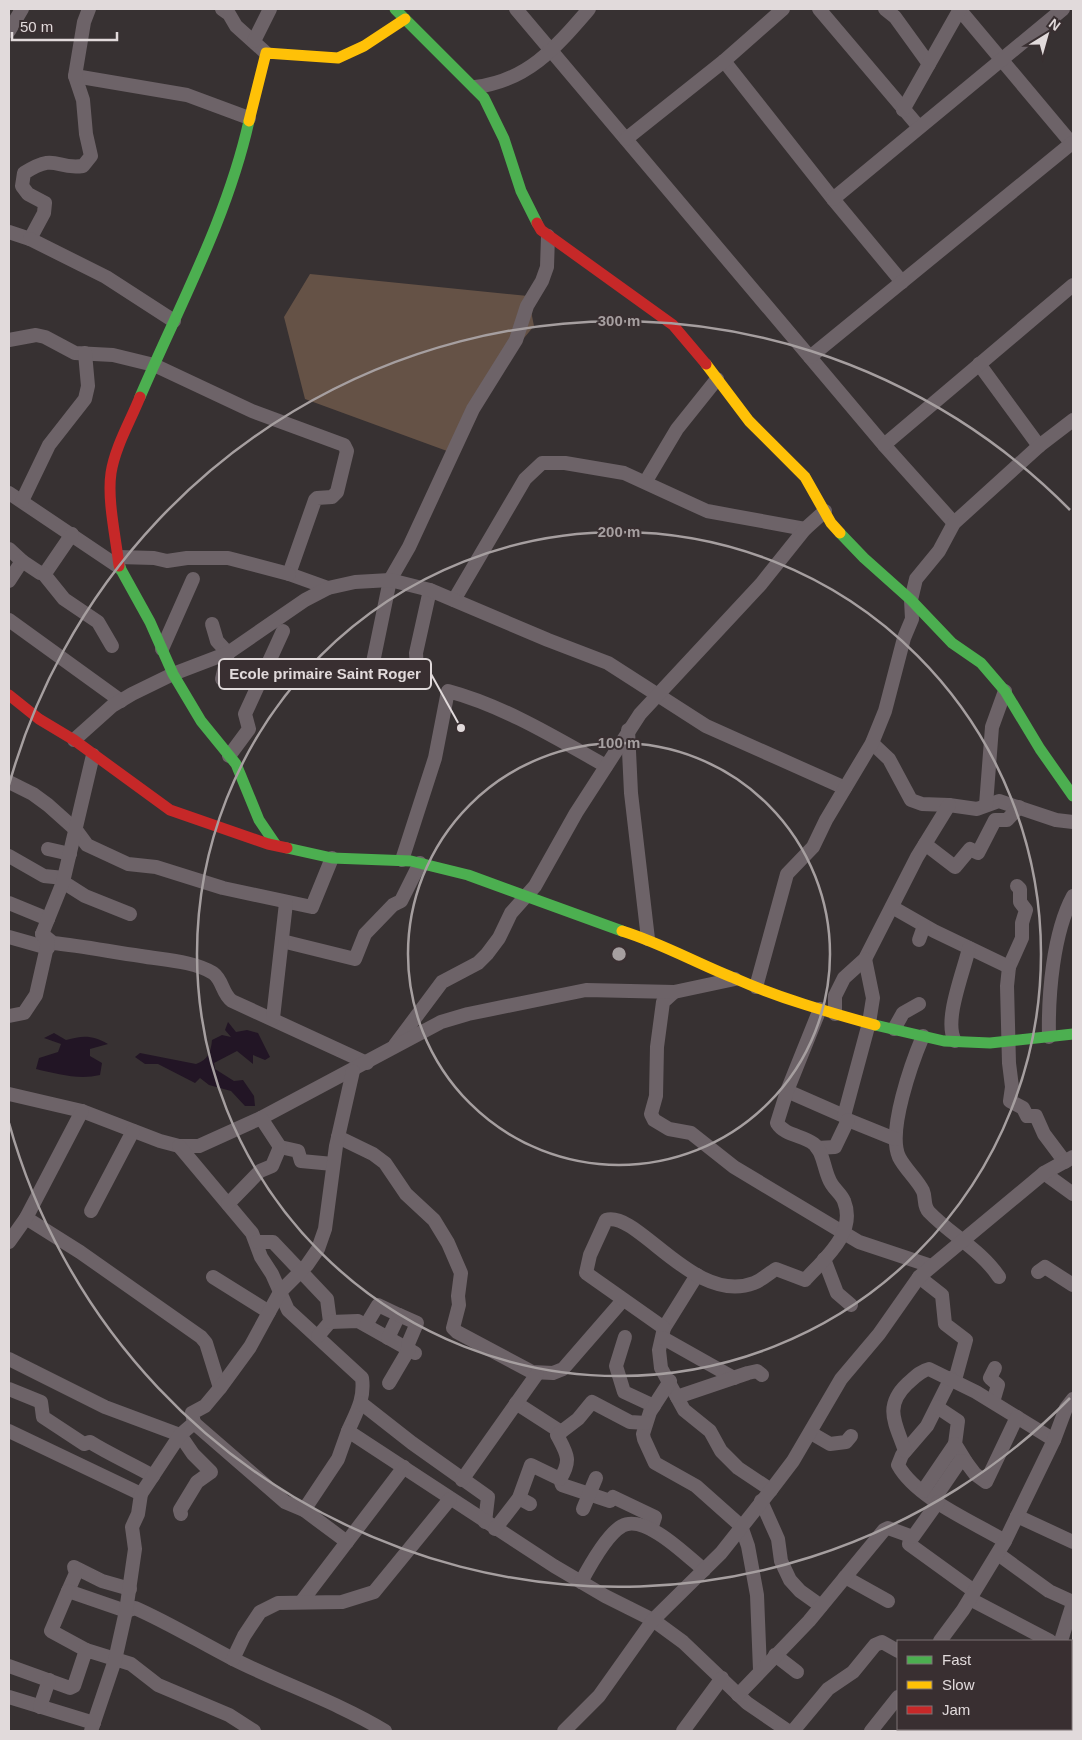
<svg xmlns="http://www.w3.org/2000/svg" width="1082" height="1740" font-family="Arial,sans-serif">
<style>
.green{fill:#655246}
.water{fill:#221525}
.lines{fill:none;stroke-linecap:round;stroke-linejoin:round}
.street{stroke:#6d6368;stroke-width:14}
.fast{stroke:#4caf50;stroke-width:11}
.slow{stroke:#ffc107;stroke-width:11}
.jam{stroke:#c62828;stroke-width:11}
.ring{fill:none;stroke:#a69fa0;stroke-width:2.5}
.centre{fill:#a69fa0;stroke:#392f31;stroke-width:2.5}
.ring-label{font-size:15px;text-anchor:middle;font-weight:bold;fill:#a69fa0;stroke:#392f31;stroke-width:4;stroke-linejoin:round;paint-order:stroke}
.leader{fill:none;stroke:#e1dadb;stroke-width:2}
.callout-dot{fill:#e1dadb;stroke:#392f31;stroke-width:2}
.callout{fill:#392f31;stroke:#e1dadb;stroke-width:2}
.callout-label{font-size:15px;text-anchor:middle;font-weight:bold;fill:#e1dadb}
</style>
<rect width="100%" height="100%" fill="#373132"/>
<!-- green -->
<path class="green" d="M310 274 528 296 534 326 474 398 447 451 305 399 284 317Z"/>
<!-- water -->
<g class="water">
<path d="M228 1022 236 1032 247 1030 258 1033 270 1057 265 1060 253 1055V1064L237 1051 214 1063 215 1069 234 1081 243 1080 254 1096 255 1106H245L231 1091 209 1085 200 1078 195 1083 158 1064H145L135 1057 140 1053 196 1064C208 1060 211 1052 212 1040L222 1035 231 1037 225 1030Z"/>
<path d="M54 1033 66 1040C83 1035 93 1035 108 1044L90 1049V1056L102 1063 100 1075C79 1080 57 1074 36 1069L39 1058 58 1052 61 1044 44 1038Z"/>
</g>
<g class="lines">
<!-- street -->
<g class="street">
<path d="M222 9 229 14 236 26 266 53"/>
<path d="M516 9 884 445 954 523"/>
<path d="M819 9 919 127"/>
<path d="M885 9 895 17 929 64"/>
<path d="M959 9 1073 145"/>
<path d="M9 31 22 9"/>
<path d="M254 41 270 9"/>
<path d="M724 61 833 199 902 282"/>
<path d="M75 76 187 95 249 118"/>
<path d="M475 87C528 81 557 46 589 9"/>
<path d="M903 110 960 9"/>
<path d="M626 139 724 61 783 9"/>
<path d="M833 199 1063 9"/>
<path d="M9 232 30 239 44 213 45 203 28 194 22 186 24 173C58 152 54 170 83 166L91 156 86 134 83 100 75 76 84 22 89 9"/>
<path d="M30 239 106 277 174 321"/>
<path d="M9 340 36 335 45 337 75 353 113 355 154 365 252 411 344 445 347 451 337 492 332 497 317 498 315 500 289 574 328 588"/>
<path d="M810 357 1072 143"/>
<path d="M979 364 1039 446"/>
<path d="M884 445 1073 285"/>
<path d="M646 481 677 429 717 379"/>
<path d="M9 493 119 567"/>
<path d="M22 501 49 445 85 399 88 386 85 353"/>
<path d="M9 549 22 561 9 581"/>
<path d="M118 557 154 558 167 561 187 558H228L289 574"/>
<path d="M22 561 40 573 46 572 72 534"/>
<path d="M43 573 64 599 98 622 112 646"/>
<path d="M454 600 525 479 542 463H565L624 473 707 511 805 529"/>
<path d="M9 620 121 701"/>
<path d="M212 624 217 641 228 653 222 679"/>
<path d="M162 649 193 579"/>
<path d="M371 672 390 580 409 547 473 409 516 340 527 306 542 281 547 267 548 236"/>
<path d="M418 683 416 653 430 590"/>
<path d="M628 730 631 793 648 939"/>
<path d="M74 740 112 706 132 694 173 674 228 653 305 600 328 588 355 582 390 580 430 590 548 640 608 663 706 726 845 788"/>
<path d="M872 743 889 759 911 800 922 804 949 805 977 809 999 801 1056 820 1073 822"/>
<path d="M229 756 249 729 245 714 283 631"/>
<path d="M9 782 33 794 48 805 76 830 87 845 128 864 156 867 223 888 312 907 332 858"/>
<path d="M986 805 992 727 1005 691"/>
<path d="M925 844 955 867 970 849 978 853 995 820H1007L1019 807"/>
<path d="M48 849 70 854"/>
<path d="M9 856 44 876 64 878"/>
<path d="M402 860 435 758 448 691C504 706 556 738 606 766"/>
<path d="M63 882 85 896 130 914"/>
<path d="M1017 886 1020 889V902L1026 910 1022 923V938L1009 967 1007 986 1009 1063 1012 1087 1010 1101 1023 1108 1027 1116H1036L1044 1134 1065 1162"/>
<path d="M9 903 48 919"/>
<path d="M892 907 934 931 1009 967"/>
<path d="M42 934 53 943C83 946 112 952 141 956 164 960 193 961 213 973 223 980 222 994 232 1001L367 1063"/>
<path d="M9 937 48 948"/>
<path d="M919 940 924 926"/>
<path d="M282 941 355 959 365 934 393 905 401 901 420 863"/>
<path d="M756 987 787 874 813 847 826 820 872 743 885 711 904 638 912 619 911 600 916 579 939 551 954 523 1039 446 1073 420"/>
<path d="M674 992 663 1002 657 1047 656 1096 651 1114 654 1120 669 1129 691 1133 734 1167 859 1242 931 1266"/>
<path d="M835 1014V996L844 978 865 959 917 857 949 805"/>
<path d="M9 1016 24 1013 36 995 48 942 42 934 63 882 93 755"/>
<path d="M273 1018 286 903"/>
<path d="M894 1029 903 1013 919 1004"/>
<path d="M923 1036C912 1062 887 1131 899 1157 905 1169 917 1179 923 1191 926 1198 923 1206 929 1212 951 1235 981 1250 999 1277"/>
<path d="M1049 1037C1048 995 1053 933 1073 896"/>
<path d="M955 1041C943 1021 964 971 969 948"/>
<path d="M395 1045 442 982 478 963 487 954 499 938 511 913 535 886 576 813 640 714 761 584 805 529 825 511"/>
<path d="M787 1091 844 1116 848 1120 895 1139"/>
<path d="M9 1094 82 1111 160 1141 179 1146H199L261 1118 441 1022 468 1014 586 990 674 992 735 979"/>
<path d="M844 1116 869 1023 873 998 865 959"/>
<path d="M338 1137 373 1154 385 1163 406 1194 434 1220 448 1243 461 1273 458 1296 459 1305 453 1328 457 1332 532 1372 553 1373 563 1369 623 1300"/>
<path d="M179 1146 252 1233 261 1257 272 1274 288 1310 362 1378C365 1399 356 1413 348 1431"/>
<path d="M280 1147 298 1151 301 1161 333 1164"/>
<path d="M817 1148 835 1147 848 1120"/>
<path d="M1044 1173 1073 1194"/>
<path d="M228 1204 260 1171 272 1166 280 1147 261 1118"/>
<path d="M91 1211 133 1131"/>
<path d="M26 1218 80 1252 201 1337 206 1343 220 1388"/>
<path d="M9 1242 26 1218 82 1111"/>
<path d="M257 1242H273L327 1299 330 1322 318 1336"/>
<path d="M824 1259 837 1293 851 1305"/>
<path d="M1038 1272 1045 1267 1073 1285"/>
<path d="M697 1275 664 1328 659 1350 661 1368 684 1410 710 1431 721 1451 738 1468 771 1490"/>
<path d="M213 1277 269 1312"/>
<path d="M919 1277 942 1295 945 1324 966 1340 955 1380"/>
<path d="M330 1322 358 1321 415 1353"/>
<path d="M366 1325 378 1305 399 1315 388 1338"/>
<path d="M664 1328 586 1273 590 1255 606 1220C638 1210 694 1306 754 1283 762 1280 769 1273 776 1269L805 1280C824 1259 857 1233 844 1201 841 1193 832 1188 829 1179 824 1169 823 1151 814 1144 803 1135 785 1136 777 1123L787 1091 820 1009"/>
<path d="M625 1337 616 1366 624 1392 654 1406"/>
<path d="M663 1338 734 1378"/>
<path d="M9 1359 105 1407 180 1435 193 1454 211 1472 197 1482 180 1510 181 1514"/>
<path d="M951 1378 927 1426 902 1455 898 1465C916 1498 973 1522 1005 1541"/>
<path d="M670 1381 650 1412 643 1434 644 1439 655 1463 696 1486 741 1526 748 1546 757 1595 760 1670"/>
<path d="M389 1383 409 1349 408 1344 417 1323 399 1315"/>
<path d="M9 1389 41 1402 43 1417 84 1444 90 1442C111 1455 132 1464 153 1476"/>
<path d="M677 1397 748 1373 757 1371 762 1375"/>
<path d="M993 1402 998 1385 990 1378 995 1368"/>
<path d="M361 1403 412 1443 488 1497 485 1522"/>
<path d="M516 1403 561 1432"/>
<path d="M937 1407 958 1421 955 1444 966 1462"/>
<path d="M194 1423 285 1502 304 1510 338 1459 348 1431 554 1566 605 1596 653 1620 683 1642 747 1703 788 1731"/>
<path d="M9 1431 141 1494"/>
<path d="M811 1433 830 1444 846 1442 851 1436"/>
<path d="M905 1451C896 1424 883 1407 907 1384 914 1378 920 1371 929 1369L976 1392 1054 1440"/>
<path d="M560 1479 562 1485 610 1501 613 1497 655 1517 651 1529"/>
<path d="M462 1480 537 1374"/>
<path d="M923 1491 955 1444"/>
<path d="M519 1498 530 1504"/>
<path d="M934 1499 960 1461 966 1462 975 1474 986 1482 1017 1417"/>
<path d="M761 1501 778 1539 781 1561 790 1580 800 1591 821 1606"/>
<path d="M583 1509 596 1478"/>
<path d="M304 1510 347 1542"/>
<path d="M1017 1516 1073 1542"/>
<path d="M495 1529 519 1498 531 1465 560 1479C572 1460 567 1454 557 1435L578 1419 592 1402 630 1422 646 1423"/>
<path d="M911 1536 909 1544 974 1591"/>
<path d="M998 1554 1049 1591 1073 1602"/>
<path d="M845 1577 888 1601"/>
<path d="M581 1582C589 1567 607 1534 622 1526 645 1513 688 1557 704 1570"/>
<path d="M68 1591 76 1573 74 1567 102 1581 130 1589"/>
<path d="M970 1599 1050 1641"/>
<path d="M302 1601 404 1467"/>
<path d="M940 1641 963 1610 1005 1541 1054 1440 1066 1408 1073 1399"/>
<path d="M1061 1641 1073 1603"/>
<path d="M86 1650 51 1631 68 1591 126 1611 135 1608C169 1623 200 1642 233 1659 283 1684 337 1702 385 1731"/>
<path d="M775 1655 797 1672"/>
<path d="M233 1659 244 1636 260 1612 278 1603 342 1602 374 1592 450 1499"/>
<path d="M9 1666 70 1688 74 1686 86 1650 131 1664 158 1685 229 1715 254 1731"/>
<path d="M738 1695 809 1621 884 1530 888 1528 913 1537 938 1502"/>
<path d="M9 1697 94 1723"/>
<path d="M40 1707 49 1680"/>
<path d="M953 1729 956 1731"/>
<path d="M91 1731 115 1660 126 1611 135 1549 132 1527 138 1514 141 1494 180 1435 194 1423 192 1413 205 1406 220 1388 250 1347 280 1292 307 1265 318 1249 325 1229 336 1146 353 1071"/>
<path d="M564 1731 599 1696 653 1620 721 1553 771 1490 793 1461 841 1379 879 1334 919 1277 1044 1173 1073 1157"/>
<path d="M683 1731 722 1678"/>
<path d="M793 1731 828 1689 853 1672 875 1645 882 1642 898 1651"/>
<path d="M871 1731 898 1697"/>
<path d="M989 1731 990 1729"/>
</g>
<!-- fast -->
<g class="fast">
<path d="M395 9 484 98 504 139 521 191 537 223"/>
<path d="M140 397C179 306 227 219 249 121"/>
<path d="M840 533 864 558 911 600 952 643 981 663 1005 691 1040 749 1073 796"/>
<path d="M119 566 150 622 173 674 201 721 236 764 259 820 276 845"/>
<path d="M287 848 332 858 411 861 468 875 622 931"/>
<path d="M875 1025 944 1041 990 1043 1073 1034"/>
</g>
<!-- slow -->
<g class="slow">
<path d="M249 121 266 53 338 58 364 46 405 19"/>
<path d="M706 364 749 421 805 477 831 523 840 533"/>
<path d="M622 931C661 943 696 963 734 978 779 998 828 1012 875 1025"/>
</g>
<!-- jam -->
<g class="jam">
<path d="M537 223 541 230 673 325 706 364"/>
<path d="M119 566C116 538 107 500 111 473 115 447 130 422 140 397"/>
<path d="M9 695 39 719 74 740 170 810 268 844 287 848"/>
</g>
</g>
<!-- distance rings -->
<g class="ring">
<circle cx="619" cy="954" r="211"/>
<circle cx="619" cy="954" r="422"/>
<path d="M1070 1398A633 633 0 0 1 9 1123M9 785A633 633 0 0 1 1070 510"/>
</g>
<circle cx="619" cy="954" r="8" class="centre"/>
<g class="ring-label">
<text x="619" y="326">300 m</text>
<text x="619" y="537">200 m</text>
<text x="619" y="748">100 m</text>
</g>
<!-- callouts -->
<path class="leader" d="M461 728L431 674"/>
<circle class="callout-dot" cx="461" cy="728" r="5"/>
<rect class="callout" x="219" y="659" width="212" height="30" rx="5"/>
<g class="callout-label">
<text x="325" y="679">Ecole primaire Saint Roger</text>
</g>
<!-- border -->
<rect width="1082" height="1740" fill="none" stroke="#e1dadb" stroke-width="20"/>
<!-- legend -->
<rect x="897" y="1640" width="175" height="90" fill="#392f31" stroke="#7c7375"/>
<rect x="907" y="1656" width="25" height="8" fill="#4caf50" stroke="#7c7375"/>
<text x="942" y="1665" font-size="15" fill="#e1dadb">Fast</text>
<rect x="907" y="1681" width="25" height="8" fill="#ffc107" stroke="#7c7375"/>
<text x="942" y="1690" font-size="15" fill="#e1dadb">Slow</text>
<rect x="907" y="1706" width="25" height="8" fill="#c62828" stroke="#7c7375"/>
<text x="942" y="1715" font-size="15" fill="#e1dadb">Jam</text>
<!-- north arrow -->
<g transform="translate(1047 35) rotate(37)" stroke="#392f31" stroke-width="4" paint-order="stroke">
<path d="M0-4L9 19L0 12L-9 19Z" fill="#e1dadb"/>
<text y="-8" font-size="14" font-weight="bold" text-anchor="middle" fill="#e1dadb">N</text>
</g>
<!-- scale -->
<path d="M12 32v8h105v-8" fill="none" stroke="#e1dadb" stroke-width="2.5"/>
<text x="20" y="32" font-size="15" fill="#e1dadb" stroke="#392f31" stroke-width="4" paint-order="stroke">50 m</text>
</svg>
